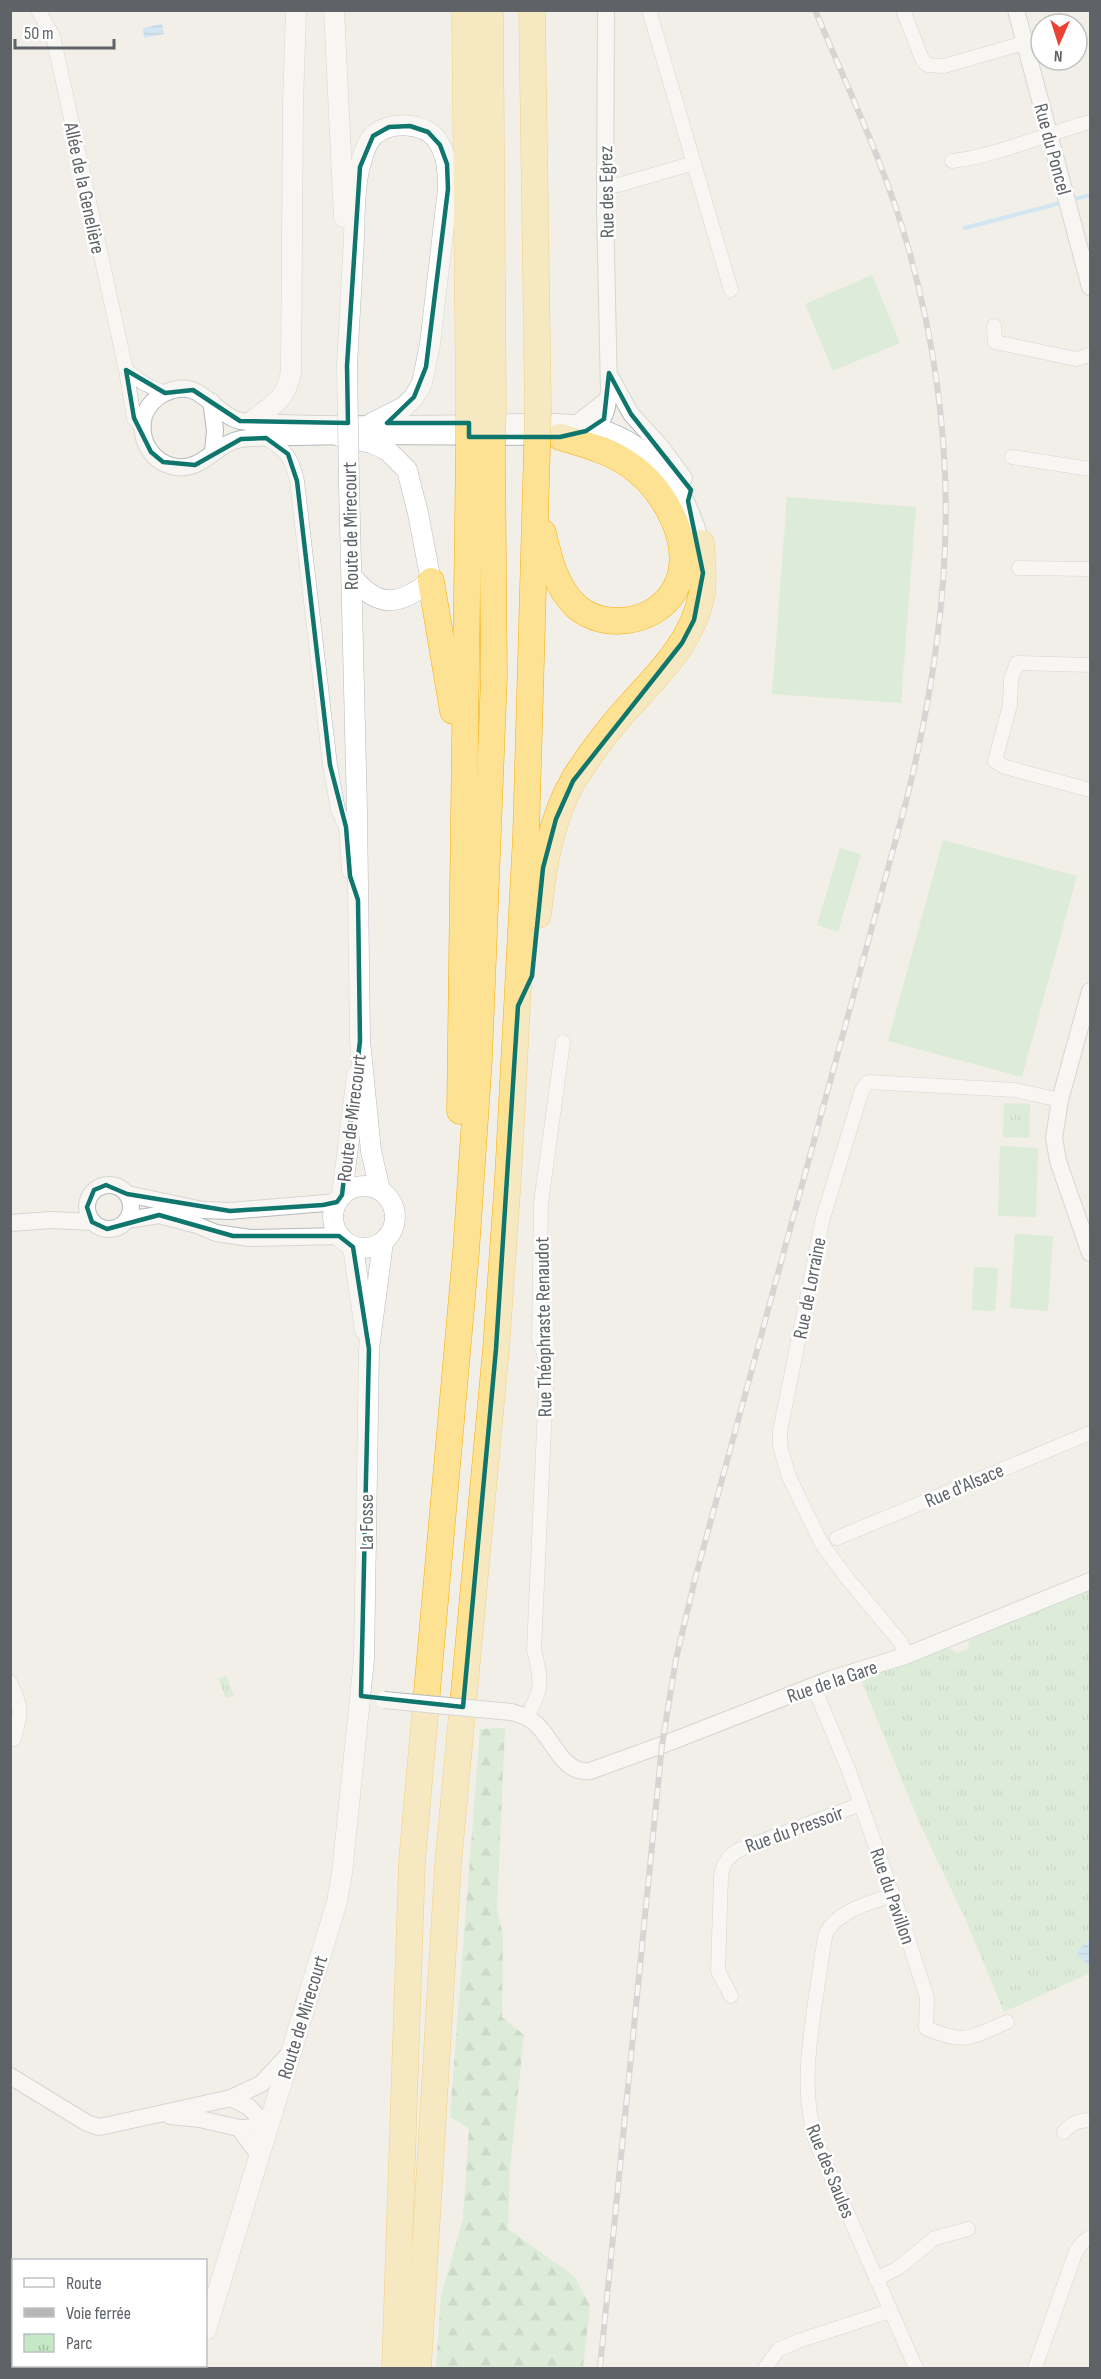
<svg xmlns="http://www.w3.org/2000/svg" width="1101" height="2379" font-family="'Sofia Sans Condensed',sans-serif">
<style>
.grass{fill:url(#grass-dots)}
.forest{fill:url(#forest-firs)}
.park{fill:url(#park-tufts)}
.pitch{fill:#c5e8c5}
.water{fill:url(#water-rules)}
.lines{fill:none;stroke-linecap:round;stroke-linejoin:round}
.stream{stroke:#aadaff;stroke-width:4}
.minor-casing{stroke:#b5b8bc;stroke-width:15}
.tertiary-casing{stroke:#b5b8bc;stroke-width:18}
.secondary-casing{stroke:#b6babf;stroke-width:21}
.motorway-casing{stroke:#f9ab00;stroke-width:27}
.minor{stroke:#fff;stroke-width:14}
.tertiary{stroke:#fff;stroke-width:16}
.secondary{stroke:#fff;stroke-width:20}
.motorway{stroke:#fde293;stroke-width:26}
.rail-casing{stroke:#b6b7b8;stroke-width:6}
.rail{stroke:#fff;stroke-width:4;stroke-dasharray:11;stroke-linecap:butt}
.tertiary-bridge-casing{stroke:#b5b8bc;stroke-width:18;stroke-linecap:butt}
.secondary-bridge-casing{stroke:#b6babf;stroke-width:21;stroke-linecap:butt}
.motorway-bridge-casing{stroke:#f9ab00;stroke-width:27;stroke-linecap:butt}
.tertiary-bridge{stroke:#fff;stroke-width:16}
.secondary-bridge{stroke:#fff;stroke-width:20}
.motorway-bridge{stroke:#fde293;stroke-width:26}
.marked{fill:none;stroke:#0f766e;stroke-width:4.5;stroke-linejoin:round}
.labels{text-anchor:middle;stroke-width:5;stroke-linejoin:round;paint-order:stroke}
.street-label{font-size:20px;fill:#5f6368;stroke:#fff}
</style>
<defs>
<pattern id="grass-dots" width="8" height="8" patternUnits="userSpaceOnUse" patternTransform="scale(1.5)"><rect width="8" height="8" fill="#c5e8c5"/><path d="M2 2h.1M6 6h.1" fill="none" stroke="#a3c0a4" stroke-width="1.8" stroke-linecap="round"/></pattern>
<pattern id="forest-firs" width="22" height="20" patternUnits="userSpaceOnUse" patternTransform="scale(1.5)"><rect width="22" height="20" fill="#c5e8c5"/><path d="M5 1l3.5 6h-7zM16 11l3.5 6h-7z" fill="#a3c0a4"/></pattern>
<pattern id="park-tufts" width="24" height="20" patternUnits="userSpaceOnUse" patternTransform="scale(1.5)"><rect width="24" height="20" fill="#c5e8c5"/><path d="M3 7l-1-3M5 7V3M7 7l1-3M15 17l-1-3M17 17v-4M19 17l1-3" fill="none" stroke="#a3c0a4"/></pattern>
<pattern id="water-rules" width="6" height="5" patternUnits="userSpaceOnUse" patternTransform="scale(1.5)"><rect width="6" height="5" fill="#aadaff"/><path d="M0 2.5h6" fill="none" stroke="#8eb4d2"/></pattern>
</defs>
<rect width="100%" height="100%" fill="#f1efe8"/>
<!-- grass -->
<path class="grass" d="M11 2363 14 2366H162L161 2368H11Z"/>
<!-- forest -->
<path class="forest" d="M505 1728 497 1908 503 1936 502 2017 524 2035 510 2169 508 2229 574 2276 590 2306 583 2368H436L441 2296 463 2219 469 2129 450 2116 480 1729Z"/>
<!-- park -->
<g class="park">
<path d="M1004 1103 1030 1104 1029 1138 1003 1137Z"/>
<path d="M1090 1590V1973L1004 2012 965 1918 920 1824 861 1680 949 1647 957 1653 966 1650 969 1646 968 1641Z"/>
<path d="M226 1676 234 1695 226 1698 218 1679Z"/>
</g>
<!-- pitch -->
<g class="pitch">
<path d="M872 275 900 343 833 371 805 304Z"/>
<path d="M787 497 916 507 901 703 772 694Z"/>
<path d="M943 840 1077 876 1022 1077 888 1041Z"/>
<path d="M840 848 861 854 838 932 817 925Z"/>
<path d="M1000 1146 1038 1148 1036 1217 998 1216Z"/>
<path d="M1015 1234 1053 1236 1048 1311 1010 1308Z"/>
<path d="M974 1267 998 1268 995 1311 972 1310Z"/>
</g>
<!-- water -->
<g class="water">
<path d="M162 24 164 34 144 38 143 28Z"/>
<path d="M1090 1939V1965H1085V1961L1078 1955V1950Z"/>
</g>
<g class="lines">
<!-- stream -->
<g class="stream">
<path d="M1071 200 1090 195"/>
<path d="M965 228 1064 202"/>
</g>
<defs>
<g id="minor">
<path d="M38 10 53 36 126 370 134 418 143 429"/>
<path d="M649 10 731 290"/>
<path d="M903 10 922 59 927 65 944 66 1024 43"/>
<path d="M952 161C1000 155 1044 134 1090 122"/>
<path d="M606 186 618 185 694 163"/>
<path d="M994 326 995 342 1076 359 1090 355"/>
<path d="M126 370 143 383 165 393"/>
<path d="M266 438C286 450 292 458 297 481L330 765 338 810 346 827 349 871"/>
<path d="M1012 457 1090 469"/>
<path d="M1019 568 1090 569"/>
<path d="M1090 665 1017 663 1011 679 1010 705 995 761 1005 767 1090 790"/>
<path d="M837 1538 1090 1433"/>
<path d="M905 1656 902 1644 847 1578 822 1544 789 1477 780 1446V1431L823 1218 862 1090 868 1082 1015 1090 1060 1100"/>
<path d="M10 1682C22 1708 22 1711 14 1739"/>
<path d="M813 1685 849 1771 904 1926 927 1998 926 2028C966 2045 969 2038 1007 2022"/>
<path d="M527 1717C544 1686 541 1682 534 1649L547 1363 539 1339 541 1203 563 1042"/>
<path d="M893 1895C869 1903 839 1910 826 1933 821 1956 819 1979 815 2003 808 2053 802 2092 816 2142L916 2368"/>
<path d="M731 1996 718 1971 721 1876C723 1862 729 1855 741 1849L861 1804"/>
<path d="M1064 2132C1072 2122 1078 2121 1090 2120"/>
<path d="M876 2279 898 2268 935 2238 968 2229"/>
<path d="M765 2368 778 2350 798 2341 890 2311"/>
<path d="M1035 2368 1076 2251 1082 2243 1090 2237"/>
</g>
<g id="tertiary">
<path d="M606 10 605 209 609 389C607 429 595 429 560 437 493 437 426 436 359 436 334 436 308 437 282 437 269 438 254 437 241 439 216 443 203 471 176 467 152 463 138 440 144 416 147 407 155 397 165 393 201 376 211 413 240 421 319 426 399 424 478 423 516 423 575 417 610 431 659 450 689 493 701 543"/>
<path d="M1016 10 1090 287"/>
<path d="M610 376 631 414 662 448 684 478"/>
<path d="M211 401 215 430 213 453"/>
<path d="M576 424 608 399"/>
<path d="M1090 991 1060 1100 1054 1138 1058 1161 1090 1253"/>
<circle cx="109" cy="1207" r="22"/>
<path d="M127 1194 203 1210 230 1211 337 1202"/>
<path d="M127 1220 159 1215 197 1225 216 1233 250 1238 339 1236"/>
<path d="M10 1223 52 1220 92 1222"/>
<path d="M511 1712C520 1714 529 1717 536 1724 554 1740 562 1774 590 1771L670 1742 831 1679 905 1656 1090 1581"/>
<path d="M10 2076 87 2123 99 2127 109 2125 231 2098 261 2084 289 2054"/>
<path d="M231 2098 249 2107 267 2127"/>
<path d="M170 2116 200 2119 239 2128 267 2127"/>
<path d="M239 2128 258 2154"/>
</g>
<g id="secondary">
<path d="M334 10 344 217"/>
<path d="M347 366C349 323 352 280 354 237 355 212 354 184 362 159 364 151 368 141 374 135 391 121 424 122 437 140 447 155 448 171 448 189L430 344 422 383 414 397 404 407 372 423"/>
<path d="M251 422C272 404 285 403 291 372L293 103 296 10"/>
<path d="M339 436 371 443 387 450 407 470 418 513 431 581C400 605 378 610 352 576"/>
<path d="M349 484 357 810 360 1041 371 1151 380 1190"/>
<circle cx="364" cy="1217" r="31"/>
<path d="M342 1195 357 1075"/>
<path d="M353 1247 365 1330"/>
<path d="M206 2330 337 1902 342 1873 364 1659 369 1349 383 1242"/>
<path d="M192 2368 193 2366"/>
</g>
<g id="motorway">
<path d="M465 10 469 410"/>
<path d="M490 10 493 407"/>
<path d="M532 10 538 408"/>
<path d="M543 533C549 559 556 588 577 607 605 631 655 623 674 591 687 569 683 542 674 520 664 498 648 477 628 464 607 450 583 444 560 437"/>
<path d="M431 581 453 711"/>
<path d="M538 915C543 869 550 820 574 779 591 752 611 726 632 703 662 671 694 638 702 593 704 576 702 560 701 543"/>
<path d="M460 1111 469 446"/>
<path d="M395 2368 412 1861 466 1252 479 1059 494 677 492 446"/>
<path d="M418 2368 448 1865 496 1349 508 1178 526 836 537 448"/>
</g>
</defs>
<!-- minor casing -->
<use href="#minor" class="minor-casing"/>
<!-- tertiary casing -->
<use href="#tertiary" class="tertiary-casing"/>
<!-- secondary casing -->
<use href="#secondary" class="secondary-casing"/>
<!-- motorway casing -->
<use href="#motorway" class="motorway-casing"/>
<!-- minor -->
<use href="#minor" class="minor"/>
<!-- tertiary -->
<use href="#tertiary" class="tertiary"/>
<!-- secondary -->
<use href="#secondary" class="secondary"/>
<!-- motorway -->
<use href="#motorway" class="motorway"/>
<defs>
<path id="rail" d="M600 2368 662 1745 676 1659 695 1579 906 802C954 609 963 440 908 247 885 165 848 89 815 10"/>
</defs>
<!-- rail casing -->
<use href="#rail" class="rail-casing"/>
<!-- rail -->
<use href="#rail" class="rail"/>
<defs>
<path id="tertiary-bridge" d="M384 1700 511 1712"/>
<path id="secondary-bridge" d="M347 366 349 484"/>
<g id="motorway-bridge">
<path d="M469 446V410"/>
<path d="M492 446 493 407"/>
<path d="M537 448 538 408"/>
</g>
</defs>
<!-- tertiary-bridge casing -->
<use href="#tertiary-bridge" class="tertiary-bridge-casing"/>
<!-- secondary-bridge casing -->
<use href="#secondary-bridge" class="secondary-bridge-casing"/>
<!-- motorway-bridge casing -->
<use href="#motorway-bridge" class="motorway-bridge-casing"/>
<!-- tertiary-bridge -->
<use href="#tertiary-bridge" class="tertiary-bridge"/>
<!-- secondary-bridge -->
<use href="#secondary-bridge" class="secondary-bridge"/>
<!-- motorway-bridge -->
<use href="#motorway-bridge" class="motorway-bridge"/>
</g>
<!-- marked area -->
<path d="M0 0H1101V2379H0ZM410 126 428 132 440 145 447 164 448 189 426 367 414 397 387 423H469V437H560L586 431 604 419 609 373 631 414 691 490 688 501 703 573 694 620 682 643 573 781 556 819 543 868 532 976 518 1006 496 1349 463 1707 361 1696 369 1349 353 1247 339 1236H233L159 1215 107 1229 92 1222 87 1207 94 1190 106 1185 127 1194 230 1211 323 1205 337 1202 342 1195 360 1041 358 900 350 876 346 827 330 765 297 481 288 454 266 438 241 439 195 465 163 462 151 452 134 418 126 370 165 393 193 390 240 421 348 423 347 366 360 167 373 136 389 127Z" fill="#f1efe8" fill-opacity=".55" fill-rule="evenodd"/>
<path class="marked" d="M410 126 428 132 440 145 447 164 448 189 426 367 414 397 387 423H469V437H560L586 431 604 419 609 373 631 414 691 490 688 501 703 573 694 620 682 643 573 781 556 819 543 868 532 976 518 1006 496 1349 463 1707 361 1696 369 1349 353 1247 339 1236H233L159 1215 107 1229 92 1222 87 1207 94 1190 106 1185 127 1194 230 1211 323 1205 337 1202 342 1195 360 1041 358 900 350 876 346 827 330 765 297 481 288 454 266 438 241 439 195 465 163 462 151 452 134 418 126 370 165 393 193 390 240 421 348 423 347 366 360 167 373 136 389 127Z"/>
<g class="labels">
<!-- street labels -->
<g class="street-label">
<text transform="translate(1053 149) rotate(75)" y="7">Rue du Poncel</text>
<text transform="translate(85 188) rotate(78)" y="7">Allée de la Genelière</text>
<text transform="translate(606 192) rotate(-91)" y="7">Rue des Egrez</text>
<text transform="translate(350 526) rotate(-91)" y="7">Route de Mirecourt</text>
<text transform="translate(351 1118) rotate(-83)" y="7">Route de Mirecourt</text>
<text transform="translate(809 1288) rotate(-79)" y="7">Rue de Lorraine</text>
<text transform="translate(543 1327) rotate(-91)" y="7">Rue Théophraste Renaudot</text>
<text transform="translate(964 1485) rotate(-23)" y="7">Rue d'Alsace</text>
<text transform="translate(366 1522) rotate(-90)" y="7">La Fosse</text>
<text transform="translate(832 1681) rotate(-19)" y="7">Rue de la Gare</text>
<text transform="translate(794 1829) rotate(-20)" y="7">Rue du Pressoir</text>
<text transform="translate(893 1896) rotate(71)" y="7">Rue du Pavillon</text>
<text transform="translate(302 2017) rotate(-73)" y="7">Route de Mirecourt</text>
<text transform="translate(831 2171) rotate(68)" y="7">Rue des Saules</text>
</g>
</g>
<!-- border -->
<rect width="1101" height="2379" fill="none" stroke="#5f6368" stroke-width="24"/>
<!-- legend -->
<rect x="12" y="2259" width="195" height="108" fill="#ffffff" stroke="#bfc1c3" stroke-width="1.5"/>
<rect x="24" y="2278" width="30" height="9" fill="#ffffff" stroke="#bfc1c3" stroke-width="1.5"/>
<text x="66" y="2289" font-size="18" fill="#5f6368">Route</text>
<rect x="24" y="2308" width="30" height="9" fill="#b6b7b8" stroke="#bfc1c3" stroke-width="1.5"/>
<text x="66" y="2319" font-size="18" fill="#5f6368">Voie ferrée</text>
<rect x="24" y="2334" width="30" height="18" fill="url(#park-tufts)" stroke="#bfc1c3" stroke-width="1.5"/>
<text x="66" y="2349" font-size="18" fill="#5f6368">Parc</text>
<!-- north arrow -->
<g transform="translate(1059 42) rotate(183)"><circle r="28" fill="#ffffff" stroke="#bfc1c3" stroke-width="1.5"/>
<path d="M0-4.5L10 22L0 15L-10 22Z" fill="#ea4335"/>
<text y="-9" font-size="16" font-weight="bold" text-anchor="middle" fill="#5f6368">N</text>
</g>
<!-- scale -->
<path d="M15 39v9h99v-9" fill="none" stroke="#5f6368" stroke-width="3"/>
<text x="24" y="39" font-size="18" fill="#5f6368" stroke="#ffffff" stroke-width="4.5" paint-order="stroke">50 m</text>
</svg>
